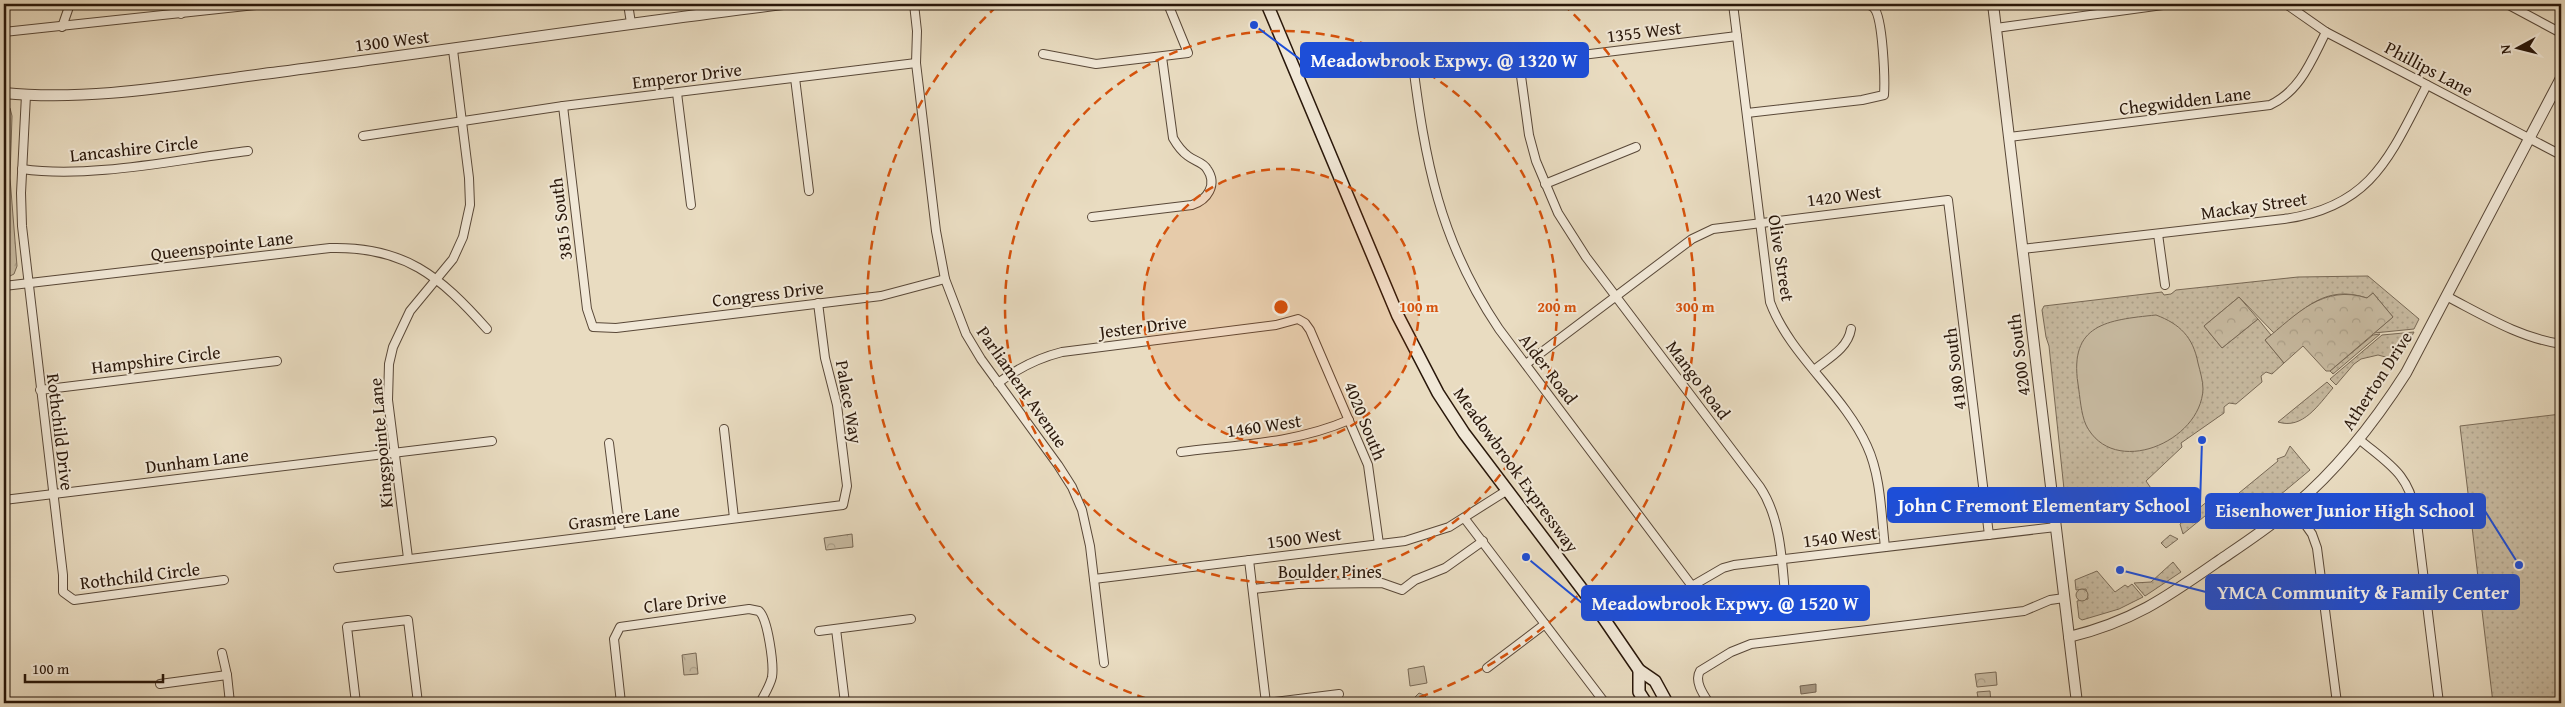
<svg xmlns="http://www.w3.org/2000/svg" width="2565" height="707" font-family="'Gentium Book Plus',serif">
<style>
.grass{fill:url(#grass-dots);stroke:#786956}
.park{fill:url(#park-crowns);stroke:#786956}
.pitch{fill:#c8bba2;stroke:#786956}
.water{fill:url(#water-ripples);stroke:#756553}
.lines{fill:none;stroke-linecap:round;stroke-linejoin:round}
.minor-casing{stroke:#594838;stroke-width:10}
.tertiary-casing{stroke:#594838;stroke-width:12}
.secondary-casing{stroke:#29170a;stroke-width:14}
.minor{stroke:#f1e8d7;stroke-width:8}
.tertiary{stroke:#f1e8d7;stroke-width:10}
.secondary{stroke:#f1e8d7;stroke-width:11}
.ring{fill:none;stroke:#d5520c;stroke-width:2.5;stroke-dasharray:9 6}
.labels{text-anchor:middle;stroke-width:4;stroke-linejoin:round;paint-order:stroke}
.street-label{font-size:18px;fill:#29170a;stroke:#f1e8d7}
.centre{fill:#d5520c;stroke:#f1e8d7;stroke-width:2.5}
.ring-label{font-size:15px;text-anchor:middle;font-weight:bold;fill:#d5520c;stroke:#f1e8d7;stroke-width:4;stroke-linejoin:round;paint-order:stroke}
.leader{fill:none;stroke:#1d4ed8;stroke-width:2}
.callout-dot{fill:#1d4ed8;stroke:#f1e8d7;stroke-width:2}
.callout{fill:#1d4ed8;stroke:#1d4ed8;stroke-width:2}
.callout-label{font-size:19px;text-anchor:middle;font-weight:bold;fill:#fff}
</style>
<defs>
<pattern id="grass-dots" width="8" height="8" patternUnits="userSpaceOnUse" patternTransform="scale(1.25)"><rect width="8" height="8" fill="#c8bba2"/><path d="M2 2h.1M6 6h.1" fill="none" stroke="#aca08a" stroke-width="1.8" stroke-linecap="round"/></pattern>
<pattern id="park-crowns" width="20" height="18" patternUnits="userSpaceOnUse" patternTransform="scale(1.25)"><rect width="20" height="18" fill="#c8bba2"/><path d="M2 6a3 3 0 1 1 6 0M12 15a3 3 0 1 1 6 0" fill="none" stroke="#aca08a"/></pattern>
<pattern id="water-ripples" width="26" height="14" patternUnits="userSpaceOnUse" patternTransform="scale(1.25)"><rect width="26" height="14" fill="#a89983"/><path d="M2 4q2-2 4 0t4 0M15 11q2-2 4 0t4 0" fill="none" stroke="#897c69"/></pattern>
</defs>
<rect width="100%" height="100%" fill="#e9dcc1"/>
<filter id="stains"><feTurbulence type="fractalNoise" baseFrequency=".004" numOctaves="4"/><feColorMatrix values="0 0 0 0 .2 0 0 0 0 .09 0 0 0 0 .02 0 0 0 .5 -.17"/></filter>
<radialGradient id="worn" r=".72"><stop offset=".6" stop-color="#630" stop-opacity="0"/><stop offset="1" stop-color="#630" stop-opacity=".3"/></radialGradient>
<!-- grass -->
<g class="grass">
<path d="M2368 276 2419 319 2414 329 2374 333 2393 317 2373 293 2367 298C2325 284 2304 309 2274 333L2239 297 2204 326 2222 348 2258 319 2271 335 2265 340 2284 363 2272 374 2266 372 2261 376 2262 382 2236 404 2229 403 2224 407V413L2181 443 2182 447 2146 481 2155 494 2133 512 2112 487 2074 517 2067 518 2049 346 2046 337 2042 310 2044 306 2162 292 2164 295 2171 294 2176 290 2298 277Z"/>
<path d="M2414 332 2400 358 2393 359 2378 355 2361 359 2354 364 2336 385 2330 379 2382 335Z"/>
<path d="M2380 334 2333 374 2330 371 2373 335Z"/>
<path d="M2327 382 2333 388C2319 404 2303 430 2278 422Z"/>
<path d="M2561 414V703H2493L2460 426Z"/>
<path d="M2290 446 2310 470 2256 515 2239 504 2245 500 2239 493 2278 461 2277 459 2285 456Z"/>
<path d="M2215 495 2222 502 2183 534 2180 524Z"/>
<path d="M2170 535 2178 539 2166 548 2161 543Z"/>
<path d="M2173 562 2181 572 2145 596 2134 583 2151 582Z"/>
<path d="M2097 571 2115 592 2125 585 2128 587 2132 584 2143 597 2119 609 2082 620 2079 618 2077 601 2088 599 2086 589 2076 590 2075 580Z"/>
</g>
<!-- park -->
<g class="park">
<path d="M4 105 10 108 12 116 10 178 17 266 14 274 4 279Z"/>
<path d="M2373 293 2393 317 2330 371H2326L2303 346 2284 363 2265 340C2297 314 2323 284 2367 298Z"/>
<path d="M2239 297 2258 319 2222 348 2204 326Z"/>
<path d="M852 534 853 547 826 550 824 538Z"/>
<circle cx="2082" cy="595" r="6"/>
<path d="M696 653 698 674 684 675 682 655Z"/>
<path d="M1996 672 1997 685 1977 687 1975 674Z"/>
<path d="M1419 693 1424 695 1432 703H1417L1415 697Z"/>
</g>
<!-- pitch -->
<g class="pitch">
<path d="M2156 315C2180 324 2193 337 2198 363 2200 371 2203 381 2203 389 2201 442 2113 479 2086 425 2081 414 2080 397 2078 384 2069 324 2107 320 2156 315Z"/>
<path d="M1424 666 1427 683 1410 686 1408 669Z"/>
<path d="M1990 691 1991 703H1979L1977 692Z"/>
</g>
<!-- water -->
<path class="water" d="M1816 684V692L1801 694 1800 686Z"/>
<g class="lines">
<defs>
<g id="minor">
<path d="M555 4H568"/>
<path d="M628 4 631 23"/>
<path d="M914 4 917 31 916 63 936 231 945 279 966 334 981 359 1058 465 1072 487 1082 510 1090 546 1104 663"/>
<path d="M1733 4 1770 302C1790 356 1843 393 1867 446 1881 476 1881 514 1885 547"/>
<path d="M2286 4 2326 32 2561 155"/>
<path d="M2507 4 2561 33"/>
<path d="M181 14 191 4"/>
<path d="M62 27 70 4"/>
<path d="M1996 28 2170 4"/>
<path d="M4 32 266 4"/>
<path d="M1737 36 1525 62 1521 76 1529 135 1536 161 1558 213 1586 257 1760 487C1784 523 1782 574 1787 615"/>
<path d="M1043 54 1096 64 1188 53 1168 4"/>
<path d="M1412 57C1425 161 1439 240 1499 329L1692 586 1723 568 1734 565 2056 527"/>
<path d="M795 78 809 191"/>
<path d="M677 93 691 205"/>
<path d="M26 95 21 193 22 226 63 575V592L74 600 224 580"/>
<path d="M563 106 587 309 593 327 616 328 881 296 945 279"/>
<path d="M1747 113 1862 100 1884 95C1885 80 1883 18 1874 8 1872 6 1869 5 1867 4"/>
<path d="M363 136 563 106 916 63"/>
<path d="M2009 137 2270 105C2301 90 2311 61 2326 32"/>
<path d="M22 169C91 179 179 159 248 151"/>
<path d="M1545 184 1636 147"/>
<path d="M1092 217 1192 205C1207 200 1218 185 1207 169 1203 162 1194 161 1188 156 1181 151 1177 145 1173 138L1162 57"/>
<path d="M2158 234 2165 285"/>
<path d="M2022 249 2284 219C2372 207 2390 156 2427 85"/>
<path d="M4 286 330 248C404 246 440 276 487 329"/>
<path d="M2446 296C2483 315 2520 338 2561 344"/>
<path d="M1526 364 1692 239 1713 229 1948 200 1989 535"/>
<path d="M1814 370C1829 358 1848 348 1851 329"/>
<path d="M998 383C1018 368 1038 358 1062 352L1276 325 1298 319 1305 323 1310 330 1368 465 1379 544"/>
<path d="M40 390 277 361"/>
<path d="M724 429 734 518"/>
<path d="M2360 440C2390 465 2409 474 2416 515L2439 703"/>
<path d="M609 443 620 532"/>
<path d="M1181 452C1238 445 1296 443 1349 420"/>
<path d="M4 500 492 441"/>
<path d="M2293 507 2312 534 2317 548 2337 703"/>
<path d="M1465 519 1605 703"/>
<path d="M408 558 388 400 389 364 393 347 410 311 453 259 463 237 470 205 469 178 453 50"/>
<path d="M1249 560 1266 703"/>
<path d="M338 568 843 505 847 486 837 405 825 358 818 303"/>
<path d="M1094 579 1405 541 1449 527 1506 491"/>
<path d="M1253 589 1298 584 1382 583 1402 590 1415 580 1445 568 1483 541"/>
<path d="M836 629 845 703"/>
<path d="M819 631 911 619"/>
<path d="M222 653 227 675 230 703"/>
<path d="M1487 668 1545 624"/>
<path d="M160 684 227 675"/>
<path d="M4 701 14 703"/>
<path d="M356 703 347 627 408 620 418 703"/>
<path d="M621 703 614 639 620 627 749 609 759 611C768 619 774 665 772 677 770 686 764 695 760 703"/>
<path d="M1266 703 1339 694"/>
<path d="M1709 703C1703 694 1694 681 1700 671L1731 652 1751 644 2024 611 2050 600 2064 598"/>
</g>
<g id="tertiary">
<path d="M1993 4 2077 703"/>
<path d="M4 93C95 102 188 83 279 72 447 50 615 25 783 4"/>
<path d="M2069 637C2134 621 2167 597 2220 560 2245 543 2271 526 2294 506 2339 468 2374 423 2406 373L2561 78"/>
</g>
<g id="secondary">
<path d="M1267 4 1398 316 1438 393 1464 433 1600 613 1639 670 1655 681 1667 703"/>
<path d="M1639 670V692L1646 703"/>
</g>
</defs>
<!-- minor casing -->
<use href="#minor" class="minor-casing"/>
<!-- tertiary casing -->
<use href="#tertiary" class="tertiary-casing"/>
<!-- secondary casing -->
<use href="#secondary" class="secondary-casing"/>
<!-- minor -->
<use href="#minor" class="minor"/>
<!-- tertiary -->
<use href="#tertiary" class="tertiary"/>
<!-- secondary -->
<use href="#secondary" class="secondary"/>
</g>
<!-- distance rings -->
<circle cx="1281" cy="307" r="138" fill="#d5520c" fill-opacity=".12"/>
<g class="ring">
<circle cx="1281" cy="307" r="138"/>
<circle cx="1281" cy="307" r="276"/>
<path d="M1160 703A414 414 0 0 1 999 4M1563 4A414 414 0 0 1 1402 703"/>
</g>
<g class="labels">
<!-- street labels -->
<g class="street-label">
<text transform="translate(1644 32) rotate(-7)" y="6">1355 West</text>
<text transform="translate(392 41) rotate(-7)" y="6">1300 West</text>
<text transform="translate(2429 69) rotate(28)" y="6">Phillips Lane</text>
<text transform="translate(687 76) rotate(-7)" y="6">Emperor Drive</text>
<text transform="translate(2185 101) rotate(-7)" y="6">Chegwidden Lane</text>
<text transform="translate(134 149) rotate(-6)" y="6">Lancashire Circle</text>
<text transform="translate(1844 196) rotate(-7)" y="6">1420 West</text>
<text transform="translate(2254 206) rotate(-8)" y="6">Mackay Street</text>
<text transform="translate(561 219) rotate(-97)" y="6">3815 South</text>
<text transform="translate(222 246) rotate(-7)" y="6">Queenspointe Lane</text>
<text transform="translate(1781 258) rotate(81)" y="6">Olive Street</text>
<text transform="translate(768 294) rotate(-7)" y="6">Congress Drive</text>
<text transform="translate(1143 327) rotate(-7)" y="6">Jester Drive</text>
<text transform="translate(2019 355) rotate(-97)" y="6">4200 South</text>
<text transform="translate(156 360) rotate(-7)" y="6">Hampshire Circle</text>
<text transform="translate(1548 369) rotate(53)" y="6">Alder Road</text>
<text transform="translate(1955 369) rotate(-97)" y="6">4180 South</text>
<text transform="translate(1698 380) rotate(53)" y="6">Mango Road</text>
<text transform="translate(2377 381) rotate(-57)" y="6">Atherton Drive</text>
<text transform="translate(1022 387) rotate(55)" y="6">Parliament Avenue</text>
<text transform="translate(849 402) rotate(80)" y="6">Palace Way</text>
<text transform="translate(1365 421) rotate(68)" y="6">4020 South</text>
<text transform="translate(1264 426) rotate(-8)" y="6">1460 West</text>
<text transform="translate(60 432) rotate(83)" y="6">Rothchild Drive</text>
<text transform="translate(381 443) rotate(-95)" y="6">Kingspointe Lane</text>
<text transform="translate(197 461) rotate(-7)" y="6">Dunham Lane</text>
<text transform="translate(1516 470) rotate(54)" y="6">Meadowbrook Expressway</text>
<text transform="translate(624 517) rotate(-7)" y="6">Grasmere Lane</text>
<text transform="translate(1840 537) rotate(-7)" y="6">1540 West</text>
<text transform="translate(1304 538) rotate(-7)" y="6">1500 West</text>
<text x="1330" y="578">Boulder Pines</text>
<text transform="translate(140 576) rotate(-7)" y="6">Rothchild Circle</text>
<text transform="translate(685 602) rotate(-7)" y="6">Clare Drive</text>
</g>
</g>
<circle cx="1281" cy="307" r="8" class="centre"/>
<g class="ring-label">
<text x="1419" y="312">100 m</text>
<text x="1557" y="312">200 m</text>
<text x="1695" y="312">300 m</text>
</g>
<!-- callouts -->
<path class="leader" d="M1254 25L1301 60M2202 440L2200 505M2519 565L2485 511M2120 570L2206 592M1526 557L1582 603"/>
<g class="callout-dot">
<circle cx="1254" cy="25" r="5"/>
<circle cx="2202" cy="440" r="5"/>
<circle cx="2519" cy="565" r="5"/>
<circle cx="2120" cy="570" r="5"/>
<circle cx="1526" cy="557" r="5"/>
</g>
<g class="callout">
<rect x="1301" y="43" width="287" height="34" rx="5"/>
<rect x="1888" y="488" width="312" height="34" rx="5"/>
<rect x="2206" y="494" width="279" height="34" rx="5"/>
<rect x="2206" y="575" width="313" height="34" rx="5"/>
<rect x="1582" y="586" width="287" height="34" rx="5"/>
</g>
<g class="callout-label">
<text x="1444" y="67">Meadowbrook Expwy. @ 1320 W</text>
<text x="2044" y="512">John C Fremont Elementary School</text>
<text x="2345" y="517">Eisenhower Junior High School</text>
<text x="2363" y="599">YMCA Community &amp; Family Center</text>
<text x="1725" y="610">Meadowbrook Expwy. @ 1520 W</text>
</g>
<!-- margin -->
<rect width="2565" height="707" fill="none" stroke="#e9dcc1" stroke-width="20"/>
<rect x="5" y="5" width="2555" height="697" fill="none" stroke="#29170a" stroke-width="2.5"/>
<rect x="10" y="10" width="2545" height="687" fill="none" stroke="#29170a"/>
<!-- north arrow -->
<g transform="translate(2518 48) rotate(263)" stroke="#f1e8d7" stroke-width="4" paint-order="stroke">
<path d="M0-4L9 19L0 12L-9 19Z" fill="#29170a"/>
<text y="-8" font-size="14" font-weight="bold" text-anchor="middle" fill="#29170a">N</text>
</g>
<!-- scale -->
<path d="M25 674v8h138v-8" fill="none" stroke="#29170a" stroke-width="2.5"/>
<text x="32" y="674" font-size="15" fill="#29170a" stroke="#f1e8d7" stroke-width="4" paint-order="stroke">100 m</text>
<rect width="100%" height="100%" filter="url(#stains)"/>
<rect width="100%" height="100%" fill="url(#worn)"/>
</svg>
